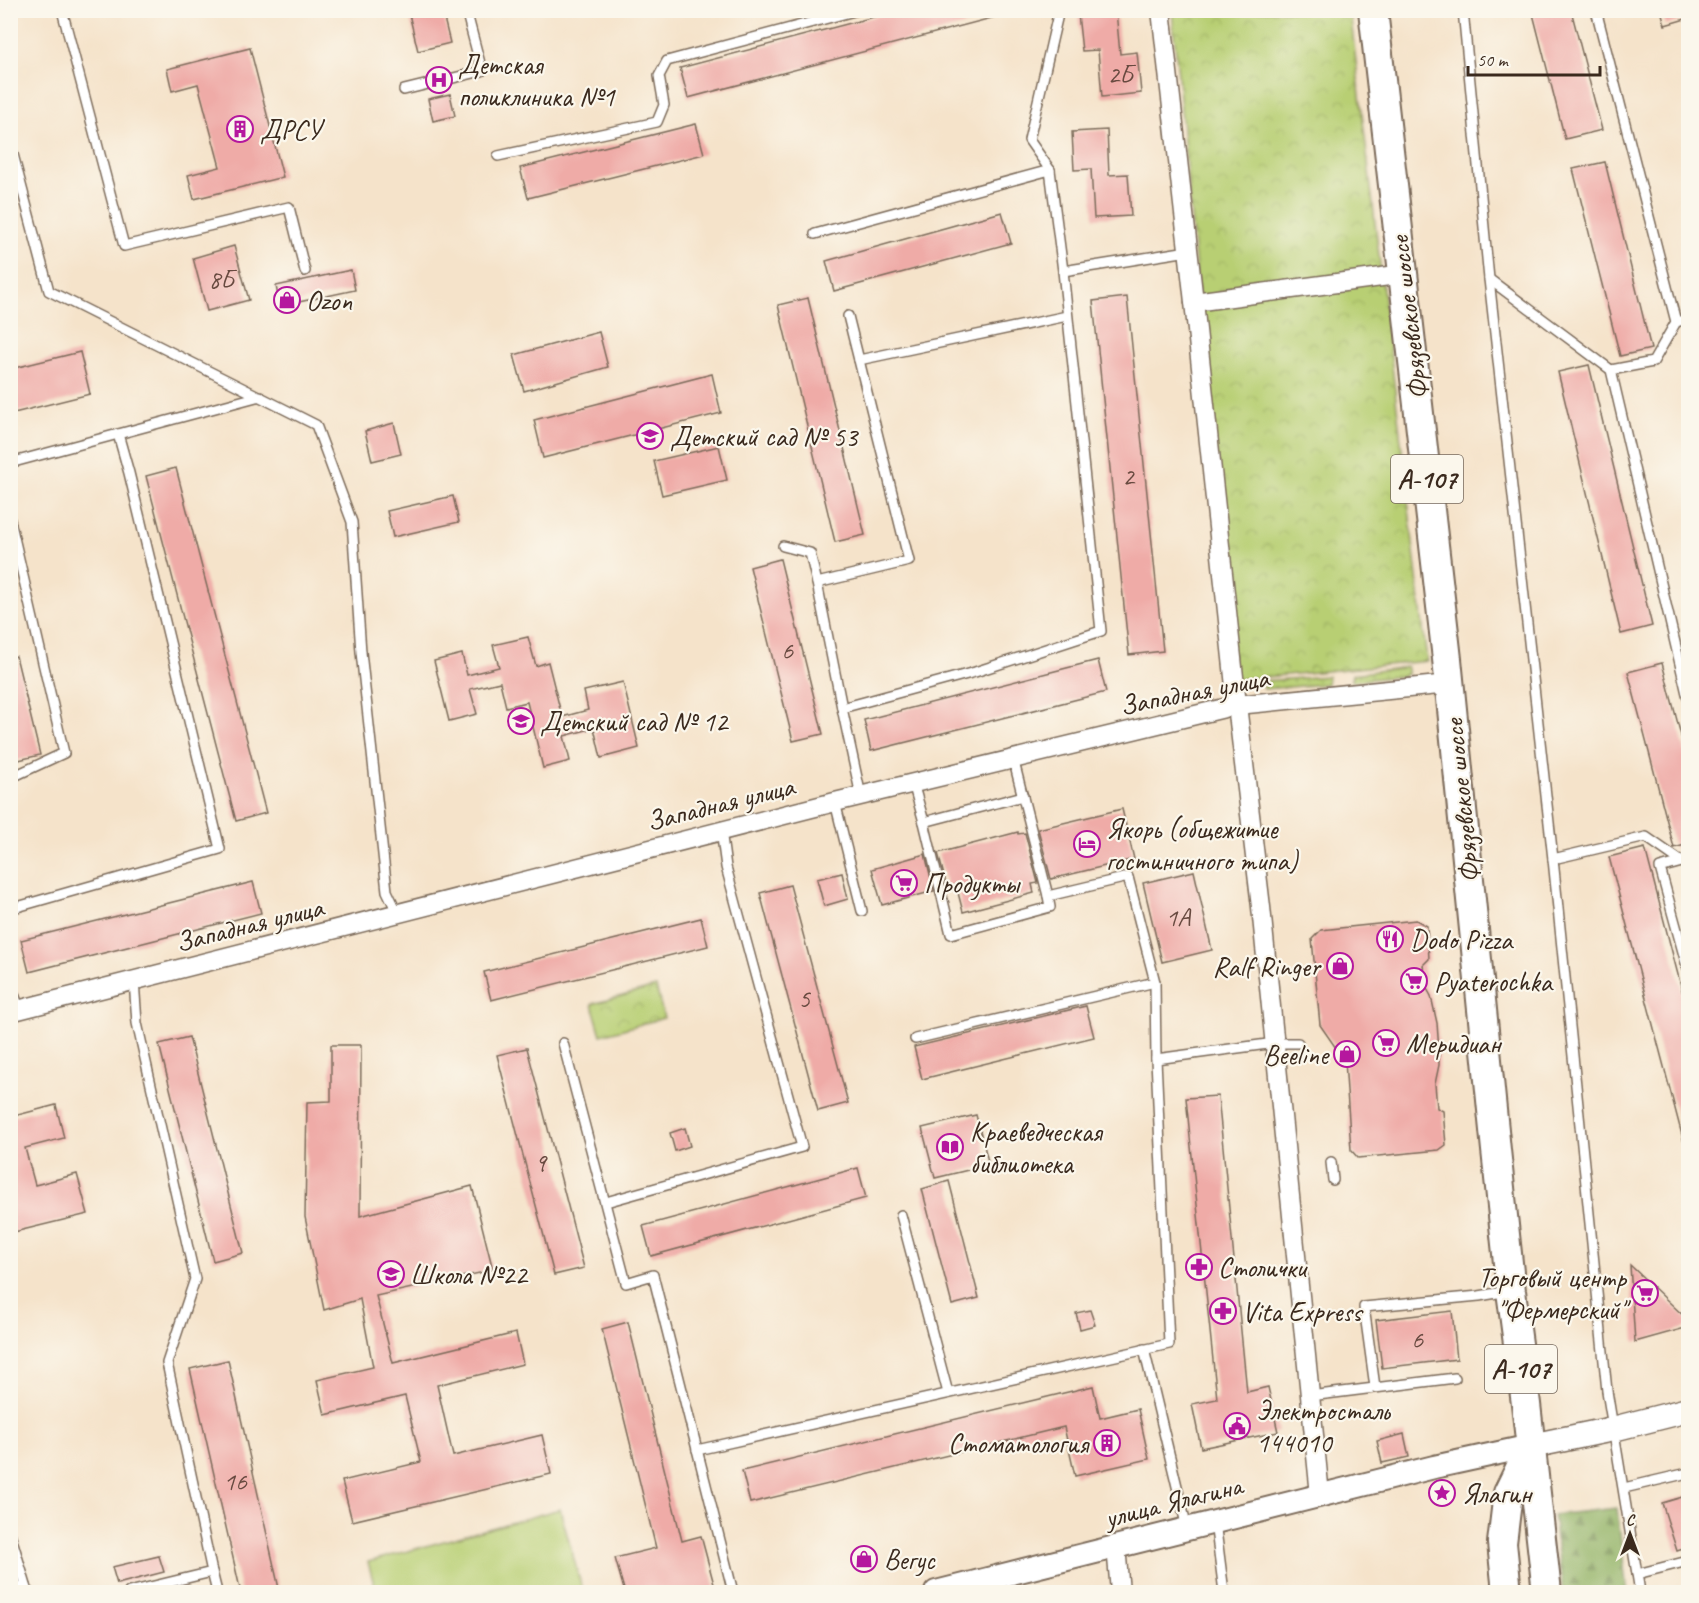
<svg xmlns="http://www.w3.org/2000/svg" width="1699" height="1603" font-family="Caveat,sans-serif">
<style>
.grass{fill:url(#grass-dots);stroke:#7a7c48;stroke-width:1.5}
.forest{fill:url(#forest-firs);stroke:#666e42;stroke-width:1.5}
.park{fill:url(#park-crowns);stroke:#7a7c48;stroke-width:1.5}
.pitch{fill:#b8cf73;stroke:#7a7c48;stroke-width:1.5}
.building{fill:#efaba7}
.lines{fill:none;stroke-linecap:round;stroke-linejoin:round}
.service-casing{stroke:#7c6b5a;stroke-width:12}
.minor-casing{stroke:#7c6b5a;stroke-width:21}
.tertiary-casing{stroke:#7c6b5a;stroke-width:26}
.secondary-casing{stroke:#7c6b5a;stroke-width:27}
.trunk-casing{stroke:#7c6b5a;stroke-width:32}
.service{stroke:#fff;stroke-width:9}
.minor{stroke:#fff;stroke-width:18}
.tertiary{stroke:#fff;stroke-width:22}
.secondary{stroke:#fff;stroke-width:24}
.trunk{stroke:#fff;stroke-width:28}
.labels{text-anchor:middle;stroke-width:4.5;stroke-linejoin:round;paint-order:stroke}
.number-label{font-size:26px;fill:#684a40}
.shield{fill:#fbf7ec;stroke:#75685c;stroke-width:1.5}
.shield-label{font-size:27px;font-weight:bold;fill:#3b2a1e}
.poi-label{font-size:28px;fill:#3b2a1e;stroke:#fbf7ec;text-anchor:start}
.street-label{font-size:28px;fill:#3b2a1e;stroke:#fbf7ec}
</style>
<defs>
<pattern id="grass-dots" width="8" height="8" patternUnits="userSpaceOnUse" patternTransform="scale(1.5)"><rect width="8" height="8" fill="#b8cf73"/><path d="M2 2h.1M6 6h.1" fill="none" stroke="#9fb263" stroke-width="1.8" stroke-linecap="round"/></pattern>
<pattern id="forest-firs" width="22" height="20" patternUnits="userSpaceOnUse" patternTransform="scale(1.5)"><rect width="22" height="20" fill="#92b265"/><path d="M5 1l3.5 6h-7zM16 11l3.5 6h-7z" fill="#789153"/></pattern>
<pattern id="park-crowns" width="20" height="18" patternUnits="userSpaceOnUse" patternTransform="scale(1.5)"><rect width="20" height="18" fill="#b8cf73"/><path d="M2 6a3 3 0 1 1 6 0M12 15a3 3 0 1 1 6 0" fill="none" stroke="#9fb263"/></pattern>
</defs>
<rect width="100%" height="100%" fill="#fbf7ec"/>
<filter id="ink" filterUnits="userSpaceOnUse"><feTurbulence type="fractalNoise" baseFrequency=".0167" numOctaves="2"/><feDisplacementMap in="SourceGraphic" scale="12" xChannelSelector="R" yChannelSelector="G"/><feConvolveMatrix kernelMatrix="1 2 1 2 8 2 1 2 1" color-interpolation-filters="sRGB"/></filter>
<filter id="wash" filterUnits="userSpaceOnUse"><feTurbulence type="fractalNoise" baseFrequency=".008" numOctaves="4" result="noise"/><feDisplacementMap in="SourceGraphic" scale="24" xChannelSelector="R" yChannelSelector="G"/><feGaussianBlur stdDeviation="1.35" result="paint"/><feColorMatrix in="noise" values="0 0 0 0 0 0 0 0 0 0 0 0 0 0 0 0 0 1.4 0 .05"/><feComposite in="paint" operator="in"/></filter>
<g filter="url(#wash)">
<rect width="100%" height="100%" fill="#f5e3ca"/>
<!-- grass -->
<g class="grass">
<path d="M1407 667V674L1403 676 1352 681 1353 674Z"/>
<path d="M1328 676 1327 684 1264 689 1263 681Z"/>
</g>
<!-- forest -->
<path class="forest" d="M1617 1508 1627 1592H1563L1553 1515Z"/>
<!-- park -->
<g class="park">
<path d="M1172 11H1350L1427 661 1234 680Z"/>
<path d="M656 987 664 1018 601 1035 592 1004Z"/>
</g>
<!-- pitch -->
<path class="pitch" d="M560 1509 583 1592H376L368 1562Z"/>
<g id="blocks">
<!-- building -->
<g class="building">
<path d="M408 10H442L450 43 418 51Z"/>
<path d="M900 10H1002L1003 15 688 98 680 68Z"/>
<path d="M1532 10H1571L1602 130 1565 139Z"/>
<path d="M1661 10H1689V18L1665 25Z"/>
<path d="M1116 11 1120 54 1137 52 1141 93 1102 97 1098 50 1082 51 1078 14Z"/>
<path d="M250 48 283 177 194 199 188 175 220 167 198 84 172 91 167 69Z"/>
<path d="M450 94 455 116 433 121 428 99Z"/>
<path d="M696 124 704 154 528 198 520 168Z"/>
<path d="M1107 130 1109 175 1128 174 1131 216 1094 218 1091 169 1074 170 1072 132Z"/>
<path d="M1605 162 1651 349 1620 356 1573 169Z"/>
<path d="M1002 212 1011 243 834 291 826 261Z"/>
<path d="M234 246 249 300 207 311 193 258Z"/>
<path d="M351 270 355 290 280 306 276 286Z"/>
<path d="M1127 297 1163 651 1129 655 1093 301Z"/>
<path d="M808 298 865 535 835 542 778 305Z"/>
<path d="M599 332 608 367 524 391 514 355Z"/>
<path d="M80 352 90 394 10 414V369Z"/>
<path d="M1589 365 1652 626 1621 634 1558 372Z"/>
<path d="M712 374 721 413 543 458 534 420Z"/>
<path d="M394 423 401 454 372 461 365 431Z"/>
<path d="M719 446 727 480 662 495 654 461Z"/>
<path d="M176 468 266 813 236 821 146 476Z"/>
<path d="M453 496 459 522 393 537 387 511Z"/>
<path d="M780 559 823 734 793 741 750 567Z"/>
<path d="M528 637 536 666 548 662 562 717 588 710 584 691 623 682 639 748 601 758 594 728 564 736 570 761 543 768 527 702 506 707 500 682 470 689 477 714 449 721 434 661 462 654 467 675 499 667 493 645Z"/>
<path d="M16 656 40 755 10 762V657Z"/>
<path d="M1098 660 1106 692 871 751 864 720Z"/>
<path d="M1662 663 1689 766V844L1674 848 1628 672Z"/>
<path d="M1122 809 1134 859 1051 879 1038 829Z"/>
<path d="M1018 832V834L1025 833 1038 883 1032 884 1034 893 963 912 956 885 947 887 938 853Z"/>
<path d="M1645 848 1689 1017V1142L1684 1143 1609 857Z"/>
<path d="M925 854 934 891 882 905 872 869Z"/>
<path d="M1194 871 1212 950 1162 962 1143 883Z"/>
<path d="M842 873 848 899 824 906 817 879Z"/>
<path d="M253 882 261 913 29 972 21 940Z"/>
<path d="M790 885 848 1103 818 1111 760 893Z"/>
<path d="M701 918 708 946 491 1000 484 972Z"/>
<path d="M1416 920 1427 926 1429 959 1423 965 1426 987 1431 996 1437 1023 1439 1051V1065L1435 1084 1437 1108 1443 1111 1446 1145 1439 1150 1358 1158 1351 1150 1345 1061 1320 1025 1312 939 1321 930Z"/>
<path d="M1086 1006 1094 1037 922 1079 914 1047Z"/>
<path d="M189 1037 243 1253 213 1261 159 1044Z"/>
<path d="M331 1045H361L360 1216 472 1186 493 1270 376 1296 393 1363 516 1333 523 1364 437 1385 453 1456 542 1435 551 1474 352 1521 342 1481 421 1462 405 1396 325 1415 317 1380 373 1367 360 1299 324 1310 305 1217 307 1102 331 1101Z"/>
<path d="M527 1048 584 1268 554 1275 497 1055Z"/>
<path d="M1218 1096 1247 1392 1268 1387 1278 1432 1201 1448 1192 1404 1217 1399 1186 1098Z"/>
<path d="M56 1105 64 1138 25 1148 35 1185 77 1174 88 1214 10 1233V1117Z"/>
<path d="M976 1115 989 1165 935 1178 922 1128Z"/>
<path d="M685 1128 690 1146 675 1151 670 1133Z"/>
<path d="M858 1168 866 1198 651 1256 643 1226Z"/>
<path d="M949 1181 979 1298 952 1305 922 1189Z"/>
<path d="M1630 1265 1689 1321V1327L1635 1342Z"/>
<path d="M1090 1310 1095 1325 1080 1329 1076 1313Z"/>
<path d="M1452 1311 1457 1359 1382 1368 1376 1320Z"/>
<path d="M628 1322 682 1541 701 1536 715 1588 695 1593H625L615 1558 656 1548 602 1329Z"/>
<path d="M228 1360 280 1593H241L190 1369Z"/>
<path d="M1093 1386 1100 1418 1138 1409 1149 1459 1075 1476 1064 1427 750 1503 742 1471Z"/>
<path d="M1404 1434 1409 1457 1382 1463 1377 1441Z"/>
<path d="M1689 1495V1547L1677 1551 1662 1503Z"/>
<path d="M159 1556 164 1572 117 1584 112 1567Z"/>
</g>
</g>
</g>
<g filter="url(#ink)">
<use href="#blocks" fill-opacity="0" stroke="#7c6b5a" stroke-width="1.5"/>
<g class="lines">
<defs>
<g id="service">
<path d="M62 10 124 246 289 207 305 271"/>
<path d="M1463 10 1489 279 1553 859 1607 1391 1640 1592"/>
<path d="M404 90 482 71 466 10"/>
<path d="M10 143 49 291 316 425 352 522 361 652 387 891 398 914"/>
<path d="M498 156 657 122 664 105 659 76 667 61 858 10"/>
<path d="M1050 170 1029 140 1059 10"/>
<path d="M815 234 1050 170 1063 271 1101 631 975 672 842 708 861 796"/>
<path d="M1063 271 1188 251"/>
<path d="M1489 279 1611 370 1653 362 1676 322 1596 10"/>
<path d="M1676 322 1688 319"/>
<path d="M859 360 1067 316"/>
<path d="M1611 370 1688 698"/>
<path d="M10 463 260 396"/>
<path d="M10 520 64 753 10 778"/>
<path d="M783 546 810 553 817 583"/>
<path d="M842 708 817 583 909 561 848 316"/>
<path d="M1013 758 1048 896 1128 877 1155 982 1156 1059"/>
<path d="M913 783 924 822 1023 796"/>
<path d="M835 802 862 911"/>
<path d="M924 822 951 934 1050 907 1048 896"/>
<path d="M1553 859 1646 837 1682 862 1688 860"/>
<path d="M1682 862 1660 868 1688 970"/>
<path d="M10 909 220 849 129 473 118 434"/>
<path d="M10 984 20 1010"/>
<path d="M915 1039 1155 982"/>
<path d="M563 1043 626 1283 653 1275 733 1592"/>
<path d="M1331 1162 1333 1180"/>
<path d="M606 1202 802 1147 726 867 721 830"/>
<path d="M901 1215 948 1393"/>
<path d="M1144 1349 1187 1528"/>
<path d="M1375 1387 1364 1307 1479 1296 1509 1291"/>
<path d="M1310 1396 1455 1378"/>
<path d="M697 1450 1169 1344 1156 1059 1275 1043H1298"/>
<path d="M1624 1488 1688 1473"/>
<path d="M1215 1522 1224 1592"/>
<path d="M10 1533 28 1592"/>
<path d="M212 1572 217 1592"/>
<path d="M1637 1574 1688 1561"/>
<path d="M10 1590 26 1586"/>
<path d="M129 1592 212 1572 167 1363 195 1279 137 1023 134 980"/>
</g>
<g id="minor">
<path d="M1161 10 1194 302 1237 705 1261 907 1320 1495"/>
<path d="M1194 302 1404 274"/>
<path d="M10 1012 835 802 1237 705 1449 684"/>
<path d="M1116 1546 1120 1592"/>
</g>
<path id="tertiary" d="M936 1592 1434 1467 1531 1446"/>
<path id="secondary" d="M1531 1446 1613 1429 1688 1410"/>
<g id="trunk">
<path d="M1373 10 1447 659 1496 1150 1511 1291 1526 1404 1547 1592"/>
<path d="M1507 1592 1502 1543 1508 1493 1531 1446"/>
</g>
</defs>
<!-- service casing -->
<use href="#service" class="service-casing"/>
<!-- minor casing -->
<use href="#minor" class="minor-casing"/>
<!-- tertiary casing -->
<use href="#tertiary" class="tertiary-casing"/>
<!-- secondary casing -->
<use href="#secondary" class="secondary-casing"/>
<!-- trunk casing -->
<use href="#trunk" class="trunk-casing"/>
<!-- service -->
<use href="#service" class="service"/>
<!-- minor -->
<use href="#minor" class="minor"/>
<!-- tertiary -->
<use href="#tertiary" class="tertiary"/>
<!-- secondary -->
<use href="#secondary" class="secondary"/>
<!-- trunk -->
<use href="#trunk" class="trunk"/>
</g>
</g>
<!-- icons -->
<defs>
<symbol id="hospital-ring" viewBox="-11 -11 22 22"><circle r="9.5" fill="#fbf7ec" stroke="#b5179e" stroke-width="1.5"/><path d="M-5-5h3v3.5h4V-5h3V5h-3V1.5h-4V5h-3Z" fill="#b5179e"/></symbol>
<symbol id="building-ring" viewBox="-11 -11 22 22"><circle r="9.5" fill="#fbf7ec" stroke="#b5179e" stroke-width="1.5"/><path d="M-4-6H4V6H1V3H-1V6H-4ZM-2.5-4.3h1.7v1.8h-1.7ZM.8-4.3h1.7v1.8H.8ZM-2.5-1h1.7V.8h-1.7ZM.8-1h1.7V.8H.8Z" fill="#b5179e"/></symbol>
<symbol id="shop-ring" viewBox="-11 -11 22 22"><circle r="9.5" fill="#fbf7ec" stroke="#b5179e" stroke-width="1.5"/><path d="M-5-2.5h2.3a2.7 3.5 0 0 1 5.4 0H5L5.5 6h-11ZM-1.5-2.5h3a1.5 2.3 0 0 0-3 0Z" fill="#b5179e"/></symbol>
<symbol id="school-ring" viewBox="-11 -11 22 22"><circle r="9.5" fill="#fbf7ec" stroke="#b5179e" stroke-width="1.5"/><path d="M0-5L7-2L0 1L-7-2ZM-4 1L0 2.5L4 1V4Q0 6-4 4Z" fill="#b5179e"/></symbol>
<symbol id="hotel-ring" viewBox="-11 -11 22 22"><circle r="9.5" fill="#fbf7ec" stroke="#b5179e" stroke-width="1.5"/><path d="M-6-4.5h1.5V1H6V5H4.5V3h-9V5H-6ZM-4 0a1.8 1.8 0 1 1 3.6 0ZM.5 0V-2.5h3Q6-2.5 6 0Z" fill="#b5179e"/></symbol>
<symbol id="supermarket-ring" viewBox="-11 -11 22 22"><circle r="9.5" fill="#fbf7ec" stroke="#b5179e" stroke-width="1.5"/><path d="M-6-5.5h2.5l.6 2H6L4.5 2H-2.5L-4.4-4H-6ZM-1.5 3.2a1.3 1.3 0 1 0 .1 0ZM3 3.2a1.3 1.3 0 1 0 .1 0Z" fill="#b5179e"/></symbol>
<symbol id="restaurant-ring" viewBox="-11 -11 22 22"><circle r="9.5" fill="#fbf7ec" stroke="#b5179e" stroke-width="1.5"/><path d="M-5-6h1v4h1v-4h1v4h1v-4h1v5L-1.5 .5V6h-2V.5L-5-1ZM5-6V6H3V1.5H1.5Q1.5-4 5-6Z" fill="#b5179e"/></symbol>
<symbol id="library-ring" viewBox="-11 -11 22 22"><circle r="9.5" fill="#fbf7ec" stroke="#b5179e" stroke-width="1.5"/><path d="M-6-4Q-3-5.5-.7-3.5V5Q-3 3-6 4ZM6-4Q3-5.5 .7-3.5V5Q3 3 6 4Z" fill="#b5179e"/></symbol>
<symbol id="pharmacy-ring" viewBox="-11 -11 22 22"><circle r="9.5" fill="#fbf7ec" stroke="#b5179e" stroke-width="1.5"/><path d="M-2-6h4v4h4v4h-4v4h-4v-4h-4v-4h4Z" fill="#b5179e"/></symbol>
<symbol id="civic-ring" viewBox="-11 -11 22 22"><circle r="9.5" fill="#fbf7ec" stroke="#b5179e" stroke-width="1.5"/><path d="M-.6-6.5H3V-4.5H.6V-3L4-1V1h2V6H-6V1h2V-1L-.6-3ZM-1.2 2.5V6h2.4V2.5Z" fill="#b5179e"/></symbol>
<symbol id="sight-ring" viewBox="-11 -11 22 22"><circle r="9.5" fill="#fbf7ec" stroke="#b5179e" stroke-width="1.5"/><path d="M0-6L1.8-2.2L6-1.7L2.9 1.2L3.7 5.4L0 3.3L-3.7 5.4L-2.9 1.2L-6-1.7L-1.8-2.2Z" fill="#b5179e"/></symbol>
</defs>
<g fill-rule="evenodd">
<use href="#hospital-ring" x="424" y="65" width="30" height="30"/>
<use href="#building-ring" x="225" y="114" width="30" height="30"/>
<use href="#shop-ring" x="272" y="285" width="30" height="30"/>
<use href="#school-ring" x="635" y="421" width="30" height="30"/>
<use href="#school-ring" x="506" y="706" width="30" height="30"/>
<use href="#hotel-ring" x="1072" y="829" width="30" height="30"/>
<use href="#supermarket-ring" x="889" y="868" width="30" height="30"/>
<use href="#restaurant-ring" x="1375" y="924" width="30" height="30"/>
<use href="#shop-ring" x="1325" y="951" width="30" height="30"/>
<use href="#supermarket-ring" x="1399" y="966" width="30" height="30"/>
<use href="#supermarket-ring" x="1371" y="1028" width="30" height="30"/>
<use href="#shop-ring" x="1332" y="1039" width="30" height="30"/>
<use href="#library-ring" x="935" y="1132" width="30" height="30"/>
<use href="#pharmacy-ring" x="1184" y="1252" width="30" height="30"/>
<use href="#school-ring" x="376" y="1259" width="30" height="30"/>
<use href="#supermarket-ring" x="1630" y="1278" width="30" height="30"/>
<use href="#pharmacy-ring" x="1208" y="1296" width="30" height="30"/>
<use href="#civic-ring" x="1222" y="1411" width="30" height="30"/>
<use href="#building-ring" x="1092" y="1428" width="30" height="30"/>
<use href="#sight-ring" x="1427" y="1478" width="30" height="30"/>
<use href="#shop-ring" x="849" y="1544" width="30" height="30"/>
</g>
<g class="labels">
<!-- number labels -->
<g class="number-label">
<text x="1120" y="83">2Б</text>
<text x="221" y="288">8Б</text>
<text x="1128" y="485">2</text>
<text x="787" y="659">6</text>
<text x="1178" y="926">1А</text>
<text x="804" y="1007">5</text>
<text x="540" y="1171">9</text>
<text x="1417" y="1348">6</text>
<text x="235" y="1490">16</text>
</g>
<!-- shield labels -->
<g class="shield">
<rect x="1391" y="455" width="72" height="48" rx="4.5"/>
<rect x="1485" y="1345" width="72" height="48" rx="4.5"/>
</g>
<g class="shield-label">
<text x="1427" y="488">А-107</text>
<text x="1521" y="1378">А-107</text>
</g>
<!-- poi labels -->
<g class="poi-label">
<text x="458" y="74">Детская<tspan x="458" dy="32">поликлиника №1</tspan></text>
<text x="260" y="139">ДРСУ</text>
<text x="306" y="310">Ozon</text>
<text x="670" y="446">Детский сад № 53</text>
<text x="540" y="731">Детский сад № 12</text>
<text x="1106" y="838">Якорь (общежитие<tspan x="1106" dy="32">гостиничного типа)</tspan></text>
<text x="924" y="893">Продукты</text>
<text x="1410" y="949">Dodo Pizza</text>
<text x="1320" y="976" text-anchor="end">Ralf Ringer</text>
<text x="1434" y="991">Pyaterochka</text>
<text x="1406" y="1053">Меридиан</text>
<text x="1328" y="1064" text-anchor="end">Beeline</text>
<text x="970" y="1141">Краеведческая<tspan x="970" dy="32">библиотека</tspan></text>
<text x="1218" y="1277">Столички</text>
<text x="410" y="1284">Школа №22</text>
<text x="1626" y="1287" text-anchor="end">Торговый центр<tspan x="1626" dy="32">"Фермерский"</tspan></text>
<text x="1242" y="1321">Vita Express</text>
<text x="1256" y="1420">Электросталь<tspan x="1256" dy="32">144010</tspan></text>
<text x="1088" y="1453" text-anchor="end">Стоматология</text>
<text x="1462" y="1503">Ялагин</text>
<text x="884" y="1569">Вегус</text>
</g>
<!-- street labels -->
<g class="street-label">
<text transform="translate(1408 318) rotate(-97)" y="10">Фрязевское шоссе</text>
<text transform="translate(1194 691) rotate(-11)" y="10">Западная улица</text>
<text transform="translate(1461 801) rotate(-96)" y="10">Фрязевское шоссе</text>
<text transform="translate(720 803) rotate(-14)" y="10">Западная улица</text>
<text transform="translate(249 924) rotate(-14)" y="10">Западная улица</text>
<text transform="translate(1173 1501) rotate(-14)" y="10">улица Ялагина</text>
</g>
</g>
<!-- margin -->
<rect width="1699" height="1603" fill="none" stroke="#fbf7ec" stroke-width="36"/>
<!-- north arrow -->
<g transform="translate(1630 1534)" stroke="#fbf7ec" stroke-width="4.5" paint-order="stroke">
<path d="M0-4.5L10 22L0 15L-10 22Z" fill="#3b2a1e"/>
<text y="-9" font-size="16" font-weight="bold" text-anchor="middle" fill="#3b2a1e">С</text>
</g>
<!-- scale -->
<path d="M1468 66v9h132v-9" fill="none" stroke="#3b2a1e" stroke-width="3"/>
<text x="1477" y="66" font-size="18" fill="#3b2a1e" stroke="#fbf7ec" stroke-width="4.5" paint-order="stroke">50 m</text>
</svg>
